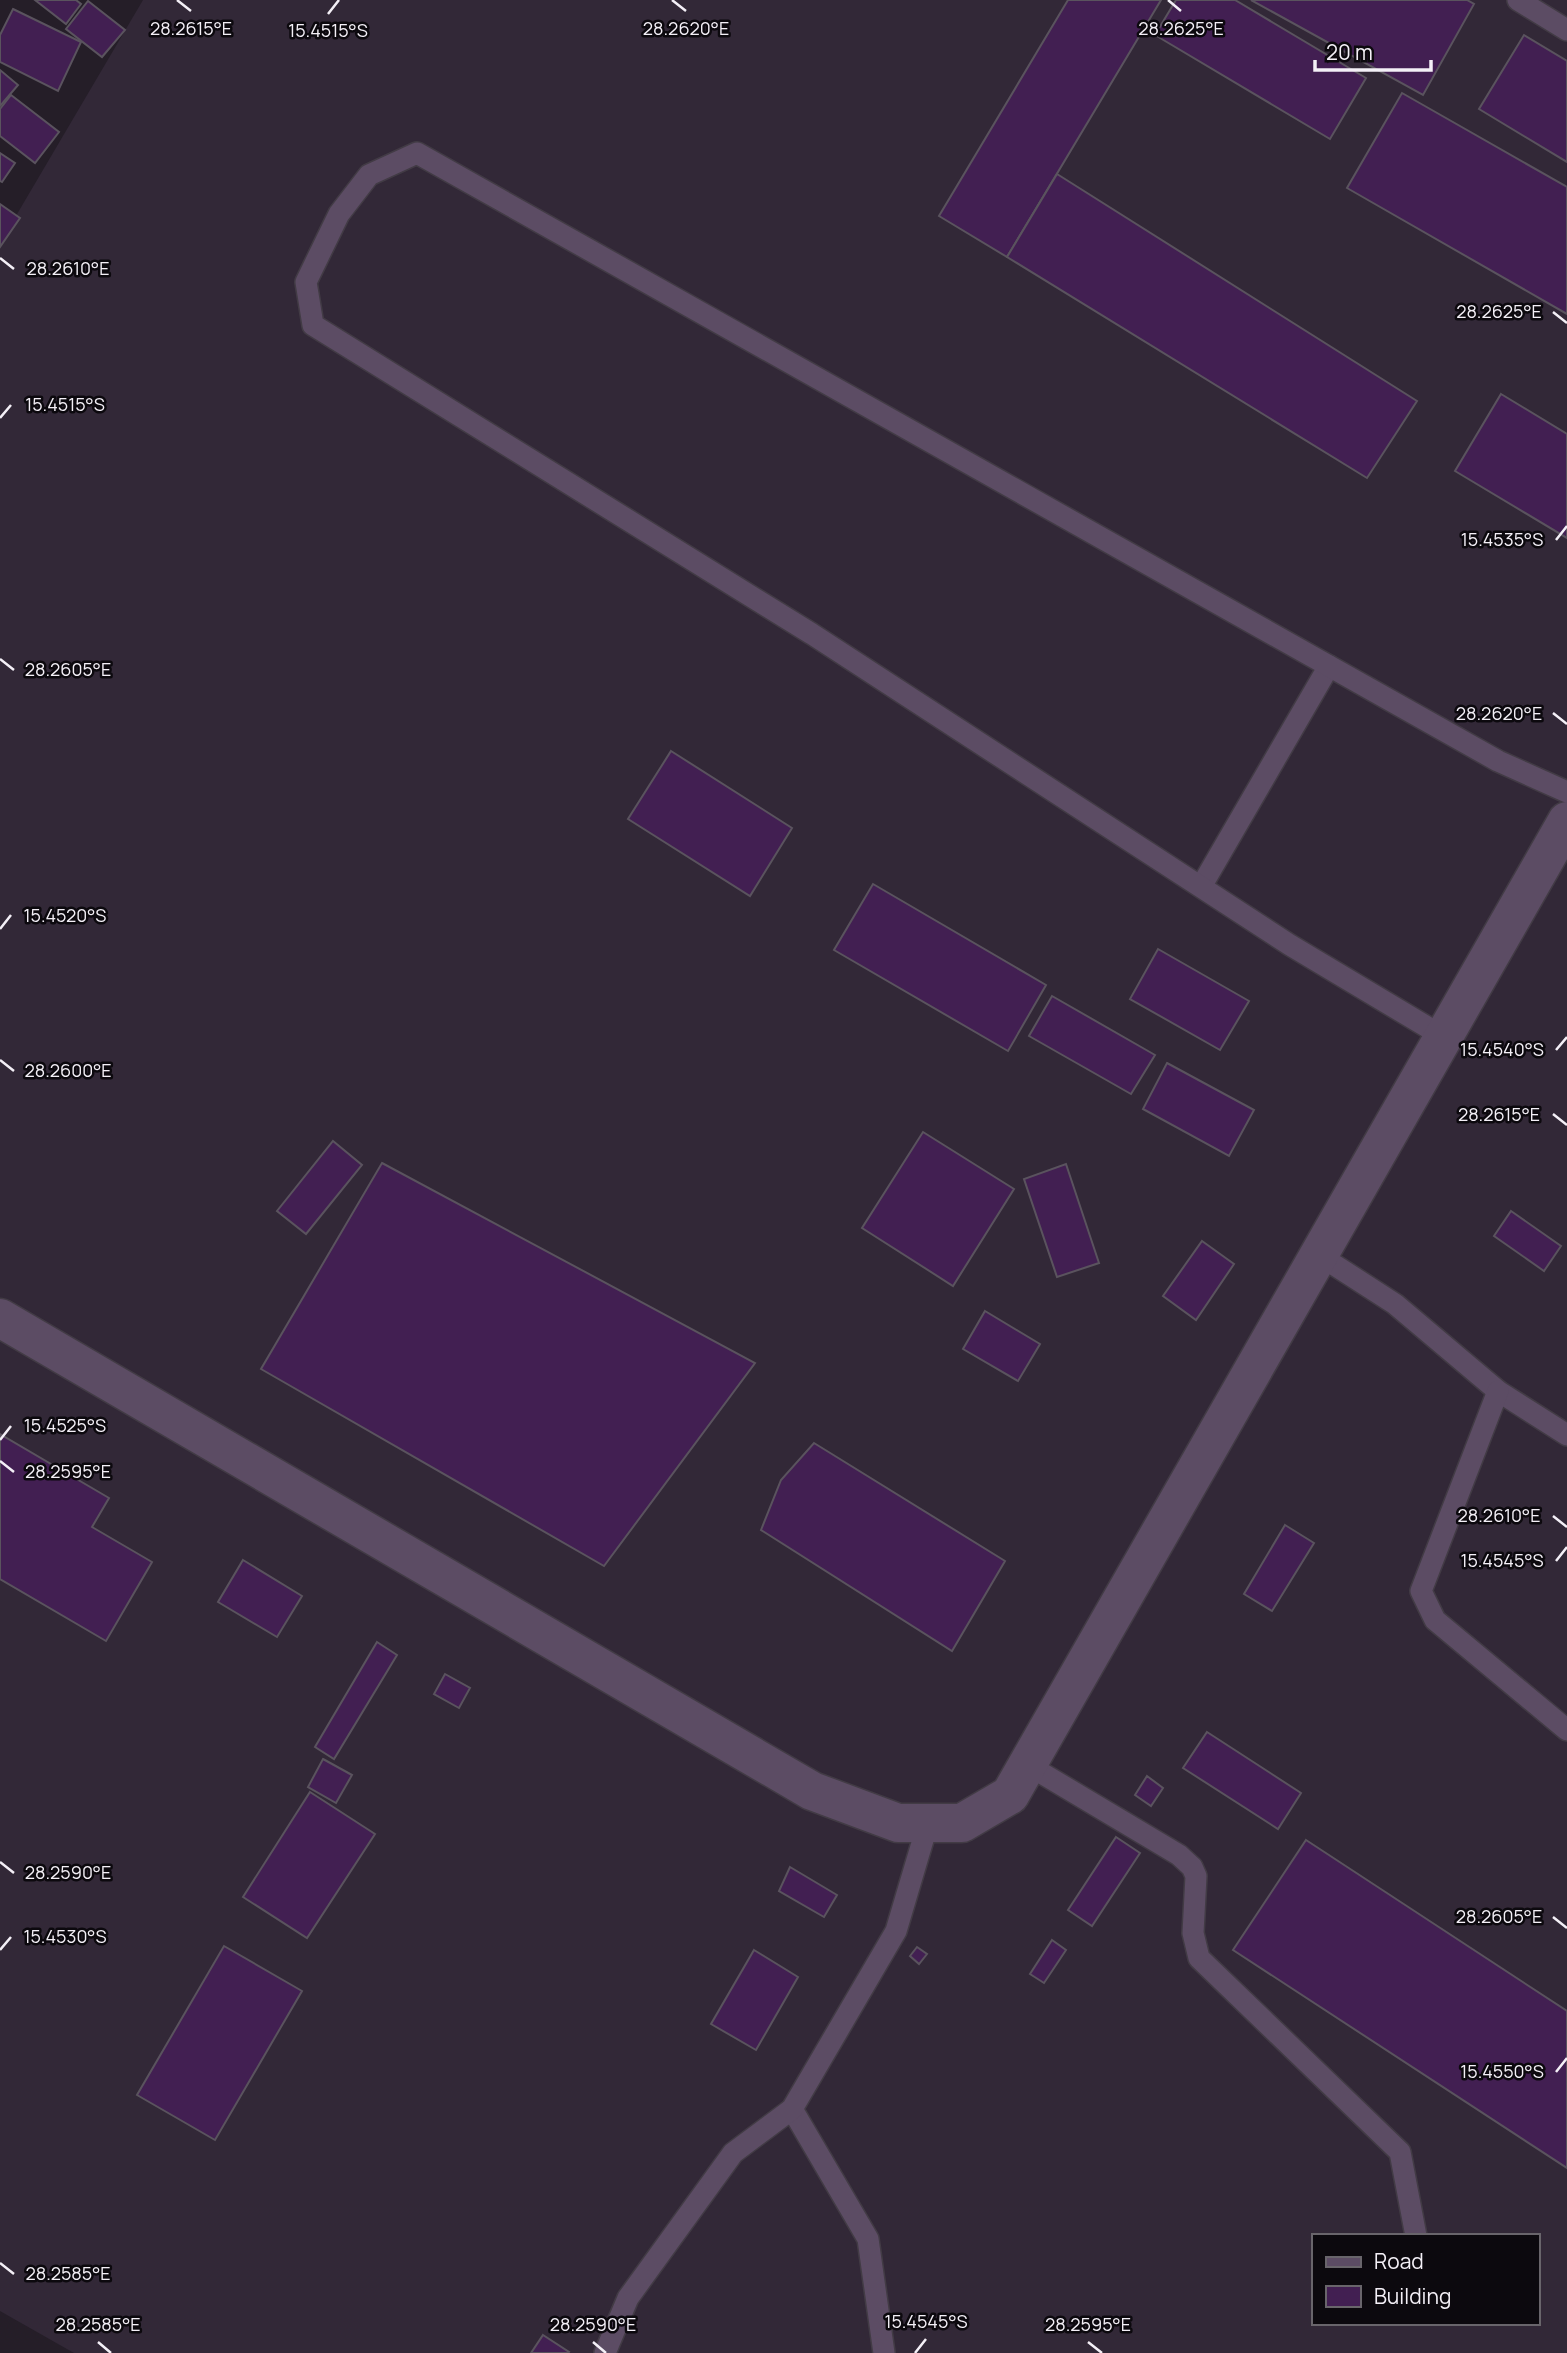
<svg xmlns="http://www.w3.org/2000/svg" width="1567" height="2353" font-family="Manrope,sans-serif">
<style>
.built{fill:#322837;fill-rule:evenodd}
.building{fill:#421f52;stroke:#5a535e;stroke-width:2}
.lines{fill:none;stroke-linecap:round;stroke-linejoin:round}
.lane-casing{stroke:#423b45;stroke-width:24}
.street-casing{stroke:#423b45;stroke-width:41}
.lane{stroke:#5c4c64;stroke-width:21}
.street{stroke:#5c4c64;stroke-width:38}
.ticks{fill:none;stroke:#f4f0f7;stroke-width:2.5}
.ticks-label{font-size:18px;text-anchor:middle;fill:#f4f0f7;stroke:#0c090e;stroke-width:5;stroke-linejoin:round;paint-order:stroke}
</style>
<rect width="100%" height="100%" fill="#251e28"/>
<!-- built -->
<path class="built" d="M143 0H1567V2353H74L0 2311V243ZM1313 2236H1537V2323H1313Z"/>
<!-- building -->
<g class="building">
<path d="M35 0H76L81 4 66 24Z"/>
<path d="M1068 0H1161L1007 257 939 216Z"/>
<path d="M1176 0H1235L1366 78 1330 139 1155 35Z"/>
<path d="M1251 0H1467L1474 4 1423 95Z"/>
<path d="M88 1 125 30 102 57 66 29Z"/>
<path d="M13 9 81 42 58 91 0 62V35Z"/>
<path d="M1524 35 1567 61V162L1479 109Z"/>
<path d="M0 70 18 85 0 106Z"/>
<path d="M1402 93 1567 187V314L1347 188Z"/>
<path d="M11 95 59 132 35 163 0 136V109Z"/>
<path d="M0 153 15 163 2 182 0 181Z"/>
<path d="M1057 174 1417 401 1367 478 1007 257Z"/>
<path d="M0 204 20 218 0 247Z"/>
<path d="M1501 394 1567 434V538L1455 471Z"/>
<path d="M671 751 792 828 750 896 628 819Z"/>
<path d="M873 884 1046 985 1008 1051 834 950Z"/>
<path d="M1158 949 1249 1001 1220 1050 1130 999Z"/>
<path d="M1052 996 1155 1055 1131 1094 1029 1036Z"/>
<path d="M1167 1063 1254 1110 1229 1156 1143 1109Z"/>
<path d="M923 1132 1014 1189 953 1286 862 1228Z"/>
<path d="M333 1141 362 1165 306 1234 277 1211Z"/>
<path d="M382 1163 755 1363 604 1566 261 1369Z"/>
<path d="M1066 1164 1099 1263 1057 1277 1024 1179Z"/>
<path d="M1511 1211 1561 1246 1544 1271 1494 1236Z"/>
<path d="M1202 1241 1234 1264 1196 1320 1163 1296Z"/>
<path d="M985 1311 1040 1344 1018 1381 963 1349Z"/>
<path d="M0 1434 109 1498 92 1527 152 1562 106 1641 0 1579Z"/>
<path d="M814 1443 1005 1561 952 1651 761 1530 781 1480Z"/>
<path d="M1285 1525 1314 1543 1272 1611 1244 1594Z"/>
<path d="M243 1560 302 1596 277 1637 218 1602Z"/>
<path d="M377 1642 397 1655 334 1759 315 1747Z"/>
<path d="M445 1674 470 1688 459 1708 434 1694Z"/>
<path d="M1207 1732 1301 1793 1278 1829 1183 1768Z"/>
<path d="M323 1759 352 1775 336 1803 308 1787Z"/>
<path d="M1147 1776 1163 1788 1151 1806 1135 1795Z"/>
<path d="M310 1792 375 1834 307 1938 243 1897Z"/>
<path d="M1116 1837 1140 1853 1092 1926 1068 1910Z"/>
<path d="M1306 1840 1567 2011V2168L1233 1950Z"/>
<path d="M790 1867 837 1895 824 1917 779 1891Z"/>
<path d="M1052 1940 1066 1950 1044 1983 1030 1974Z"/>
<path d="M224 1946 302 1991 215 2140 137 2095Z"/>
<path d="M917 1947 927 1954 919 1964 910 1956Z"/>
<path d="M754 1950 798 1977 756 2050 711 2024Z"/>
<path d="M543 2335 569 2352 568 2353H531Z"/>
</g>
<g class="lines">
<defs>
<g id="lane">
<path d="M1518 0 1567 30"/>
<path d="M1202 885 1329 666"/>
<path d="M1444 1037 1290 945 812 634 313 325 306 282 339 214 369 175 417 153 1498 761 1567 792"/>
<path d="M1319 1255 1395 1304 1498 1391 1567 1435"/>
<path d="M1498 1391 1421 1591 1435 1620 1567 1730"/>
<path d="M1028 1765 1179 1855 1192 1867 1196 1876 1193 1933 1199 1958 1400 2152 1416 2236"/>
<path d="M792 2109 868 2239 884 2353"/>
<path d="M605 2353 628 2298 733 2153 792 2109 896 1931 928 1823"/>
</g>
<path id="street" d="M0 1318 812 1791 898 1823H962L1010 1795 1567 821"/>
</defs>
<!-- lane casing -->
<use href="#lane" class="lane-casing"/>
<!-- street casing -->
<use href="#street" class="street-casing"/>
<!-- lane -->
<use href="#lane" class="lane"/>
<!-- street -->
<use href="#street" class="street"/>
</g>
<!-- ticks -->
<path class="ticks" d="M177 0 191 11M672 0 686 11M1168 0 1181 11M328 14 339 0M0 258 14 269M1553 312 1567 323M0 418 11 405M1556 540 1567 526M0 659 14 670M1553 713 1567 724M0 929 11 915M1556 1050 1567 1037M0 1060 14 1071M1553 1114 1567 1125M0 1440 11 1426M0 1461 14 1472M1553 1516 1567 1527M1556 1561 1567 1547M0 1862 14 1873M1553 1917 1567 1928M0 1950 11 1937M1556 2072 1567 2058M0 2263 14 2274M98 2342 111 2353M593 2342 606 2353M1088 2342 1102 2353M915 2353 926 2339"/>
<g class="ticks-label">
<text x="1181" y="35">28.2625°E</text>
<text x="191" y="35">28.2615°E</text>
<text x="686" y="35">28.2620°E</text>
<text x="328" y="37">15.4515°S</text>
<text x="68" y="275">28.2610°E</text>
<text x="1499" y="318">28.2625°E</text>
<text x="65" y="411">15.4515°S</text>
<text x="1502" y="546">15.4535°S</text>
<text x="68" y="676">28.2605°E</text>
<text x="1499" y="720">28.2620°E</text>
<text x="65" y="922">15.4520°S</text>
<text x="1502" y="1056">15.4540°S</text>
<text x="68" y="1077">28.2600°E</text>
<text x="1499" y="1121">28.2615°E</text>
<text x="65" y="1432">15.4525°S</text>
<text x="68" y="1478">28.2595°E</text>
<text x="1499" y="1522">28.2610°E</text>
<text x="1502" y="1567">15.4545°S</text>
<text x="68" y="1879">28.2590°E</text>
<text x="1499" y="1923">28.2605°E</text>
<text x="65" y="1943">15.4530°S</text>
<text x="1502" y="2078">15.4550°S</text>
<text x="68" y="2280">28.2585°E</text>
<text x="926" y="2328">15.4545°S</text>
<text x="98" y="2331">28.2585°E</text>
<text x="593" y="2331">28.2590°E</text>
<text x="1088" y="2331">28.2595°E</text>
</g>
<!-- legend -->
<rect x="1312" y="2234" width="228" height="91" fill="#0c090e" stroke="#69656b" stroke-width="2"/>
<rect x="1326" y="2257" width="35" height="10" fill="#5c4c64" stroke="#69656b" stroke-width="2"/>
<text x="1374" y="2269" font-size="21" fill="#f4f0f7">Road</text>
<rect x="1326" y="2286" width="35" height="21" fill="#421f52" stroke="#69656b" stroke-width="2"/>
<text x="1374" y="2304" font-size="21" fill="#f4f0f7">Building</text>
<!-- scale -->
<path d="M1315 60v10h116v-10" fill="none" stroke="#f4f0f7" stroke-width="3.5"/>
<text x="1326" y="60" font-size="21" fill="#f4f0f7" stroke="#0c090e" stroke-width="5" paint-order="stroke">20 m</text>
</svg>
